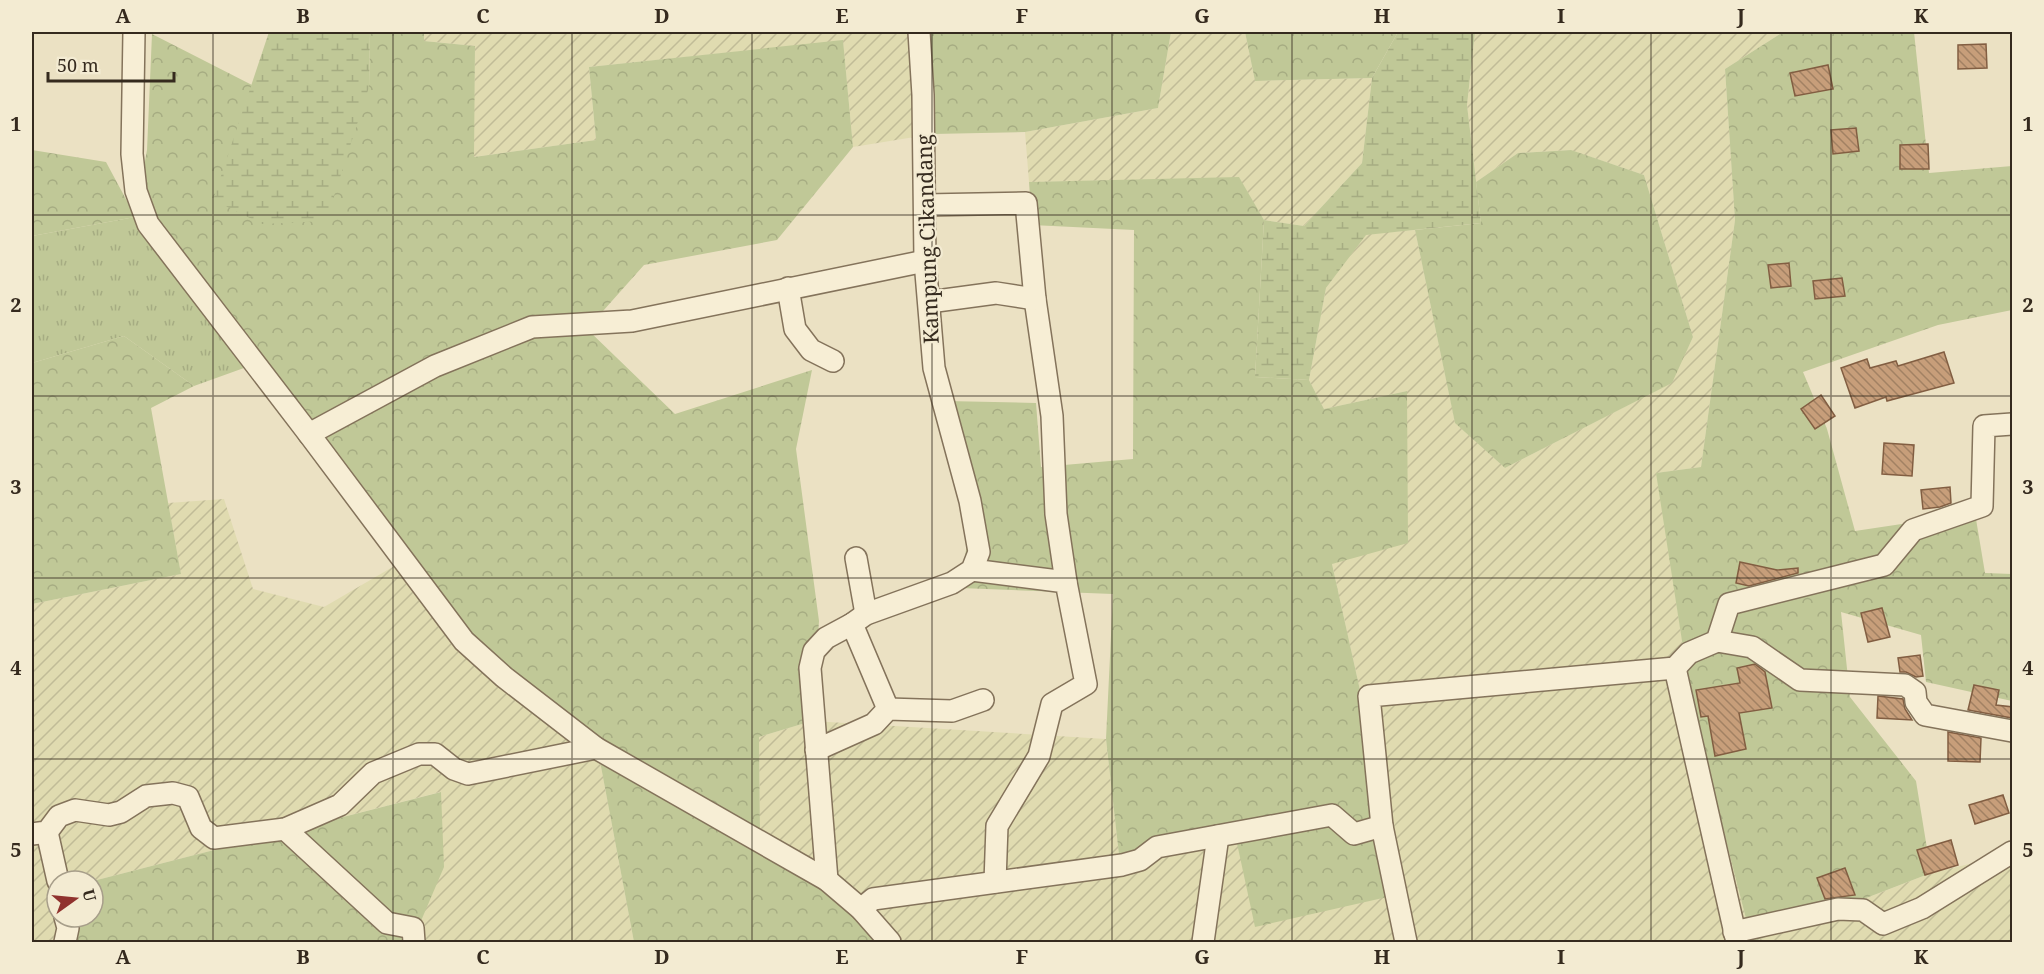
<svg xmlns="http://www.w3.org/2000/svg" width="2044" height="974" font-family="'Noto Serif',serif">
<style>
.farmland{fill:url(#farmland-furrows)}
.grass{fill:url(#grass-tufts)}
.forest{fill:url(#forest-crowns)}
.wetland{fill:url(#wetland-marsh)}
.building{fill:url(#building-back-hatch);stroke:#825e42;stroke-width:1.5}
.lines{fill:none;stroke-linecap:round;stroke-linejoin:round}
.minor-casing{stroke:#84735b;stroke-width:24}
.minor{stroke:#f7eed5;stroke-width:21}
.grid{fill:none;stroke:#352a1e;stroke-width:1.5;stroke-opacity:0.55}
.labels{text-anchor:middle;stroke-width:4.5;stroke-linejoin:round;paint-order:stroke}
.street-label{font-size:21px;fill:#352a1e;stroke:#f3ebd2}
.neatline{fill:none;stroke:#352a1e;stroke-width:2}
.grid-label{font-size:20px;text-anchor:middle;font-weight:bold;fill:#352a1e}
</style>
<defs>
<pattern id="farmland-furrows" width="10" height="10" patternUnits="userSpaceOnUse" patternTransform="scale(1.5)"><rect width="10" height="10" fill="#e0dbb0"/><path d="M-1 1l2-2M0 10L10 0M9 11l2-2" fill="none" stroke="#c1bc97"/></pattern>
<pattern id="grass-tufts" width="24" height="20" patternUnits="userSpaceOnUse" patternTransform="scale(1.5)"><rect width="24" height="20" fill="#c0c897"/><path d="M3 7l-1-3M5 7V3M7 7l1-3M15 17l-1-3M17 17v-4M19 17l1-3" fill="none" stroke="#a6ac82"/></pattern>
<pattern id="forest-crowns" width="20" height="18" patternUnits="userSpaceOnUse" patternTransform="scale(1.5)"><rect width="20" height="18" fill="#c0c897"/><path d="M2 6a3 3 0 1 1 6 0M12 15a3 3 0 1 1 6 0" fill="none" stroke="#a6ac82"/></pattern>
<pattern id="wetland-marsh" width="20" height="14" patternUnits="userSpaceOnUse" patternTransform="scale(1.5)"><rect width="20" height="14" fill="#c0c897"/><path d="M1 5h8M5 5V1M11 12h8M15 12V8" fill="none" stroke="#a6ac82"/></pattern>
<pattern id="building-back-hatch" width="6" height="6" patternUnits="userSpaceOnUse" patternTransform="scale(1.5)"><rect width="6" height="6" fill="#c79e7a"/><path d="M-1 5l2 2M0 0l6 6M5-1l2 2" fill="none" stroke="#a28163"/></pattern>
</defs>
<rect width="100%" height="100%" fill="#ebe1c3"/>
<!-- farmland -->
<g class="farmland">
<path d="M424 32H924L933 134 853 147 843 41 589 67 596 140 473 157 475 46 424 41Z"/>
<path d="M1171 32H1245L1255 81 1372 78 1362 163 1304 226 1264 220 1239 178 1029 182 1025 132 1158 108Z"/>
<path d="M1475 32H1783L1725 69 1735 220 1701 467 1657 473 1693 712 1752 942H892L760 832 759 737 812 721 1106 739 1119 855 1235 833 1405 893 1332 564 1407 391 1324 409 1309 380 1326 288 1366 234 1415 230 1455 422 1505 468 1671 383 1693 337 1644 175 1570 150 1518 153 1476 182 1467 105Z"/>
<path d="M224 499 253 589 324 607 396 565 596 740 634 942H412L440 792 93 881H57V917L66 942H32V604L181 574 168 503Z"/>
<path d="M2012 854V942H1753L1931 873Z"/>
</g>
<!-- grass -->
<path class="grass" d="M135 217 255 364 194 386 124 336 32 363V236Z"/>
<!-- forest -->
<g class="forest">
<path d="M370 32H424V41L475 46 474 157 596 140 589 67 843 40 853 147 777 240 644 265 587 329 675 414 812 370 796 449 819 621 812 721 759 737 760 832 841 877 892 942H634L596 740 458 635 135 217 32 236V150L106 162 135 216 147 150 152 34 252 85 214 200 369 87Z"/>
<path d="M924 32H1171L1158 108 1025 132 933 134Z"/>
<path d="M1245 32H1398L1372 78 1255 81Z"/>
<path d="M1783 32H1914L1929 173 2012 166V310L1938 325 1803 372 1827 429 1855 531 1975 513 1985 573 2012 574V701L1926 682 1921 635 1841 612 1850 697 1916 781 1931 873 1752 942 1693 712 1656 473 1701 467 1735 220 1725 69Z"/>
<path d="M1571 150 1644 175 1693 337 1672 383 1505 468 1455 423 1415 230 1481 223 1476 182 1518 153Z"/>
<path d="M1239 177 1264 220 1255 377 1309 380 1324 409 1407 391 1408 543 1332 564 1405 893 1255 927 1235 834 1119 855 1106 739 1113 594 960 588 975 493 946 401 1036 403 1041 467 1133 459 1134 230 1032 225 1029 182Z"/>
<path d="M124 336 194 386 151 408 181 574 32 604V363Z"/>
<path d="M441 792 444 867 412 942H66L67 917H93V881Z"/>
</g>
<!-- wetland -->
<g class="wetland">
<path d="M269 32H370L369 87 326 221 262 224 213 200Z"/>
<path d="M1398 32H1475L1467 105 1481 223 1366 235 1326 288 1309 380 1255 377 1264 220 1304 226 1362 163 1372 78Z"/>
</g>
<!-- building -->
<g class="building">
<path d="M1986 44 1987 68 1958 69V45Z"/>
<path d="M1828 65 1833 89 1795 96 1790 73Z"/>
<path d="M1856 128 1859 151 1833 154 1831 130Z"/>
<path d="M1928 144 1929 169H1900V145Z"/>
<path d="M1789 263 1791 286 1771 288 1768 265Z"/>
<path d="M1842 278 1845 296 1815 299 1813 281Z"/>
<path d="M1944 352 1954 383 1887 401 1886 397 1855 408 1841 368 1867 359 1870 368 1896 361 1898 366Z"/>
<path d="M1821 395 1835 416 1815 429 1801 409Z"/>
<path d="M1884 443 1914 445 1912 476 1882 474Z"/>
<path d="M1950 487 1951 503 1940 507 1923 509 1921 490Z"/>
<path d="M1740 562 1777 570 1798 568V573L1749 586 1736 583Z"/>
<path d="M1882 608 1890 637 1868 642 1861 613Z"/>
<path d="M1920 655 1923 676 1916 677 1906 672H1900L1898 658Z"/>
<path d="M1755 664 1765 672 1772 708 1739 713 1746 749 1715 756 1708 716 1701 717 1696 690 1740 683 1737 668Z"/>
<path d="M1974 685 1999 690 1996 705 2013 707 2012 718 1968 710Z"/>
<path d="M1878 696 1903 699 1905 709 1912 720 1877 718Z"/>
<path d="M1948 732 1981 738 1980 762 1948 761Z"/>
<path d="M2003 795 2009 813 1975 824 1969 805Z"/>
<path d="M1951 840 1958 865 1925 875 1917 850Z"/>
<path d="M1845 868 1855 895 1825 899 1817 878Z"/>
</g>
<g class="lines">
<defs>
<g id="minor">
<path d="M134 32 132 154 136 191 148 224 309 434 464 641 504 677 596 748 827 880 861 909 890 942"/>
<path d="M925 205 1026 203 1035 299 1052 416 1056 514 1066 582"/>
<path d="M788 288 795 329 811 350 833 361"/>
<path d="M929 302 996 293 1035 299"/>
<path d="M309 434 435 366 532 327 632 321 925 261"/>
<path d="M856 558 866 614"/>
<path d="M972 570 1066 582 1086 684 1052 704 1039 756 997 826 995 882"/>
<path d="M852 624 888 709"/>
<path d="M1717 641 1752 647 1800 680 1905 685 1915 692 1916 702 1925 715 2012 731"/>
<path d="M1675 668 1737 942"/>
<path d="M816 750 874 724 888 709 952 711 983 700"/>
<path d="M285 829 387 923 413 928 414 942"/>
<path d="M47 832 58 881"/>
<path d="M32 834 47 832 59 816 75 810 109 815 121 812 146 796 173 793 188 797 201 828 214 838 285 829 340 805 373 773 419 754H435L454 769 468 774 596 748"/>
<path d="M827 880 810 668 814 651 826 638 852 624 866 614 952 583 972 570 979 552 970 501 934 368 925 261 923 95 919 32"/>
<path d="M861 909 873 899 1122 865 1140 860 1157 847 1332 815 1354 834 1382 826"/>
<path d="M1734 932 1838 909 1863 910 1883 924 1922 908 2012 852"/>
<path d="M65 942 68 928 65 917"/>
<path d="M1203 942 1218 836"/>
<path d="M1406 942 1382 826 1369 696 1675 668 1689 653 1717 641 1729 604 1884 565 1913 530 1982 506 1984 426 2012 424"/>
</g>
</defs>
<!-- minor casing -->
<use href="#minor" class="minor-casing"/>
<!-- minor -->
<use href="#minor" class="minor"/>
</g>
<!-- grid -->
<path class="grid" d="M213 32V942M393 32V942M572 32V942M752 32V942M932 32V942M1112 32V942M1292 32V942M1472 32V942M1651 32V942M1831 32V942M32 215H2012M32 396H2012M32 578H2012M32 759H2012"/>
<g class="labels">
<!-- street labels -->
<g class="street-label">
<text transform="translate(928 239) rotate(-92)" y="7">Kampung Cikandang</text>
</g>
</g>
<!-- border -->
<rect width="2044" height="974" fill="none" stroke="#f3ebd2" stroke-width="66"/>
<!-- north arrow -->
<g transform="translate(75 899) rotate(75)"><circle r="28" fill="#f3ebd2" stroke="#a79e8a" stroke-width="1.5"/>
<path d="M0-4.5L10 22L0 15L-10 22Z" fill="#90322e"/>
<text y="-9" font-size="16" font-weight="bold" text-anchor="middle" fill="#352a1e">U</text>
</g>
<!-- scale -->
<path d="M48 72v9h126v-9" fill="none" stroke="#352a1e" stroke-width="3"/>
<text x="57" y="72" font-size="18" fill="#352a1e" stroke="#f3ebd2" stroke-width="4.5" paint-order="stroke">50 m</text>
<rect x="33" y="33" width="1978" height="908" class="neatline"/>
<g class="grid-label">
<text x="123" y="23">A</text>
<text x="303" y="23">B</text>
<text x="483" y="23">C</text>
<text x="662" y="23">D</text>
<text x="842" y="23">E</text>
<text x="1022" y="23">F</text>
<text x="1202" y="23">G</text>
<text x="1382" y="23">H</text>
<text x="1561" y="23">I</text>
<text x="1741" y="23">J</text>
<text x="1921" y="23">K</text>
<text x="16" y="131">1</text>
<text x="2028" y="131">1</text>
<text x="16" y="312">2</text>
<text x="2028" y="312">2</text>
<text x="16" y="494">3</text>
<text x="2028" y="494">3</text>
<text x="16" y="675">4</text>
<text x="2028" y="675">4</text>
<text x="16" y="857">5</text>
<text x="2028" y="857">5</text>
<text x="123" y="964">A</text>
<text x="303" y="964">B</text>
<text x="483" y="964">C</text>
<text x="662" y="964">D</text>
<text x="842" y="964">E</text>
<text x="1022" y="964">F</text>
<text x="1202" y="964">G</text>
<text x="1382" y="964">H</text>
<text x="1561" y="964">I</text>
<text x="1741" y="964">J</text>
<text x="1921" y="964">K</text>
</g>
</svg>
